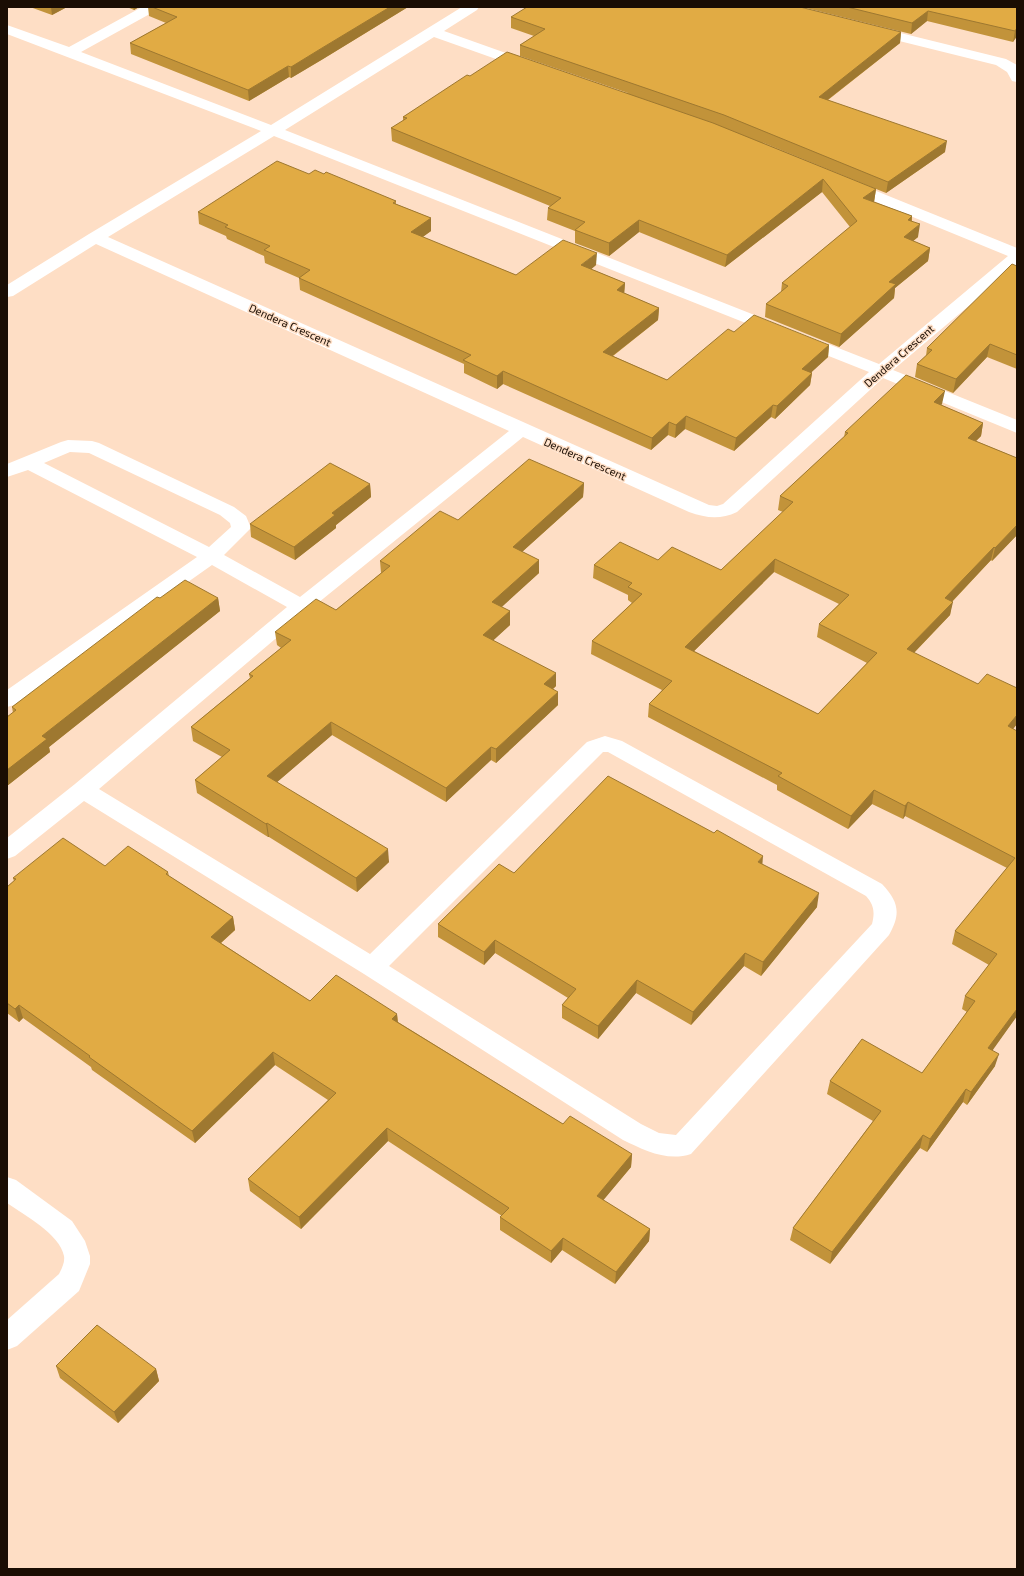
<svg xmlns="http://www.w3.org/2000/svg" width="1024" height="1576" font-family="'Exo 2',sans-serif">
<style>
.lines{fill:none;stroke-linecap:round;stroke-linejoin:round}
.minor{fill:#fff;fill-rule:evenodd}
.wall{fill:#c2933a;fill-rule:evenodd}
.shaded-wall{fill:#9e7830}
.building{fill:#e1ab44;stroke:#9e7830;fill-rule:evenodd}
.labels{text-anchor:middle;stroke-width:3;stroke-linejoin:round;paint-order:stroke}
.street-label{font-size:11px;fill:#1a0d03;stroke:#fedec5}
</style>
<rect width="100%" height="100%" fill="#fedec5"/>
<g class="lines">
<!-- minor -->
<g class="minor">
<path d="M142 7H159L157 10 81 52 271 125 462 7H479L477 10 444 31 534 63 536 66 534 69 529 70 524 69 434 37 285 130 879 364 1008 256 842 188 840 185 842 182 848 180 854 182 1017 248V265L893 370 1017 420V433L883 378 737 512C720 520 706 518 689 512L523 437 308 611 99 789 370 954 587 742 605 736 622 741 882 884C899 902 901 914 889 935L691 1154C667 1162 644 1150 623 1140L364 974 84 801 15 856 7 859V838L75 784 287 607 212 565 14 705 7 707V690L197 557 28 470 7 477V464L61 442 68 440 92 441 99 443 234 507 246 516 251 528 224 555 300 597 509 431 96 244 13 296 7 297V285L89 234 261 131 7 34V25L69 47ZM274 136 869 372 723 504 717 506 709 505 108 237ZM70 452 89 453 220 515 230 523 231 527 209 547 44 463ZM603 752H608L866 896C874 905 875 912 872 924L676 1135 659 1133 641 1124 389 966Z"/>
<path d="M872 26 1006 59 1017 65V82L1012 81 1007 72 996 65 867 33 865 30 867 27Z"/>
<path d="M7 1177 16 1180 72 1221 85 1241 90 1256V1264L79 1291 17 1346 7 1350V1320L59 1274C62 1268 65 1262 64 1256 60 1234 24 1215 7 1203Z"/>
</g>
</g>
<!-- wall -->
<g class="wall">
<path d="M30 7H67L52 15Z"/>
<path d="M127 7H139L134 10Z"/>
<path d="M148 7H408L323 59 291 78 289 77 249 101 131 54 130 43 166 23 149 16Z"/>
<path d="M802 7H1017V36L1013 42 927 21 911 34Z"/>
<path d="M511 17 901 32 900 43 828 100 945 152 886 193 717 124 876 189 874 202 912 216V221L918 237 913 241 930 248 928 261 895 288 894 298 839 347 765 317 766 304 781 292 782 283 850 227 822 192 725 267 639 232 609 256 575 243V231L547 220 548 208 550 206 392 141 391 128 403 121V117L470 76 628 93 520 56V45L534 36 511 28Z"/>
<path d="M309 174 396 201V204L431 218V231L422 237 516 275 596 265 591 269 625 283 624 293 659 308 658 320 613 356 667 380 734 332 829 345 828 357 811 372 812 373 810 385 775 419 771 417 734 451 685 429 675 438 668 435 651 450 503 384 497 389 464 373V364L300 290 299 278 265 263 264 256 227 239 226 236 199 224 198 212Z"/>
<path d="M1017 266V369L987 357 953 393 915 377 917 364 926 356 927 348Z"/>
<path d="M942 404 941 405 983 423 981 436 976 441 1017 458V535L992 561 991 560 952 602 950 615 914 653 978 684 1017 688V724L1013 729 1017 1016 992 1050 995 1066 967 1105 963 1102 927 1152 920 1148 830 1264 790 1240 793 1228 873 1121 827 1094 830 1081 922 1073 967 1012 962 1009 965 996 989 965 952 944 955 931 1007 868 905 816 903 819 872 804 848 829 777 790V785L648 717 649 704 662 690 591 654 592 641 632 603 628 600V595L593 578 594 565 658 560 721 570 783 512 778 510 780 496 844 437 845 432ZM774 572 839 604 819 624 817 637 867 663 818 714 694 651Z"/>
<path d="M584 483 583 497 522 552 539 560V573L501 607 510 611V625L493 640 556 686 553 689 558 705 496 763 491 760 446 802 332 735 277 782 389 862 357 892 269 837H268L197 793 195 780 222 757 193 741 191 727 250 678 249 674 281 648 277 645 275 632 336 610 381 573 380 561 458 520Z"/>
<path d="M370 484 371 497 336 525V528L295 560 251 537 250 524Z"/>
<path d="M160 598H218L220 611 49 747 50 752 7 786V717L13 713 12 707Z"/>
<path d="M762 864 817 907 761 976 744 966 691 1025 636 993 598 1039 562 1018V1005L568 998 495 953 484 965 438 937V924L514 873Z"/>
<path d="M105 866 168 872 169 876 233 917 235 930 221 943 310 1001 397 1014 398 1022 563 1124 632 1154 631 1167 603 1200 650 1229 649 1241 615 1284 562 1250 551 1263 500 1230V1217L502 1216 388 1141 301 1229 250 1191 248 1179 328 1100 275 1065 195 1143 92 1070 91 1067 23 1018 19 1022 7 1013V887L14 881 13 878Z"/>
<path d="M56 1366 156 1369 159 1381 118 1423 60 1378Z"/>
</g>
<!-- shaded-wall -->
<g class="shaded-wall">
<path d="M51 7H67L52 15Z"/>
<path d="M133 7H139L134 10Z"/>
<path d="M390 7H408L323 59 291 78V67Z"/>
<path d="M928 11 927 21 911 34 912 23Z"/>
<path d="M1017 28V36L1013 42 1015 31Z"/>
<path d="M901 32 900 43 817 108 819 97Z"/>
<path d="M288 66 289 77 249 101 248 90Z"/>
<path d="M947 141 945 152 886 193 888 182Z"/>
<path d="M823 179 822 192 725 267 727 255Z"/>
<path d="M876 189 874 202 863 198Z"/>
<path d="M912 216 910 229 908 220Z"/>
<path d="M431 218V231L412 245 411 232Z"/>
<path d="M639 220V232L609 256V243Z"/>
<path d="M920 224 918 237 902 250 904 237Z"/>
<path d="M930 248 928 261 895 288 894 298 839 347 841 334 889 282Z"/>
<path d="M597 253 596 265 581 278V265Z"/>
<path d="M625 283 624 296 617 290Z"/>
<path d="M659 308 658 320 602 364 603 352Z"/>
<path d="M990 344 987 357 953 393 956 379Z"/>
<path d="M829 345 828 357 801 382 802 369Z"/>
<path d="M503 371V384L497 389V376Z"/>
<path d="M812 373 810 385 775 419 777 406Z"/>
<path d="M945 391 942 404 932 415 934 402Z"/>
<path d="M773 405 771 417 734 451 736 438Z"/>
<path d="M686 416 685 429 675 438 676 425Z"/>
<path d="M669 422 668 435 651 450 652 438Z"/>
<path d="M983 423 981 436 966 451 968 438Z"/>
<path d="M584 483 583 497 513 560V547Z"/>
<path d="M370 484 371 497 336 525V528L295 560 294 547 332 513Z"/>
<path d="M1017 525V535L992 561 995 548Z"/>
<path d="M994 547 991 560 942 612 945 598Z"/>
<path d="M775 559 774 572 684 661 685 647Z"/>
<path d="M539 560V573L492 616V602Z"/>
<path d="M218 598 220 611 49 747 50 752 7 786V770L42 736Z"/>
<path d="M953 602 950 615 904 663 907 649Z"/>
<path d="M510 611V625L484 649 483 635Z"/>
<path d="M556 673V686L543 698 544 684Z"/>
<path d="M558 692V705L496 763V749Z"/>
<path d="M1017 715V724L1004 740 1008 726Z"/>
<path d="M331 722 332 735 269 789 267 776Z"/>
<path d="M491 747V760L446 802V788Z"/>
<path d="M874 790 872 804 848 829 851 816Z"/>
<path d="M908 802 905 816 903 819 905 806Z"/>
<path d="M267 823 269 837H268L266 824Z"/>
<path d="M388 849 389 862 357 892 356 878Z"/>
<path d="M763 856 762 869 758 862Z"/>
<path d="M819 893 817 907 761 976 763 962Z"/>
<path d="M233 917 235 930 213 950 211 937Z"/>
<path d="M495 940V953L484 965V952Z"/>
<path d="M745 953 744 966 691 1025 693 1012Z"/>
<path d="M637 980 636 993 598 1039V1026Z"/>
<path d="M19 1005 23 1018 19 1022 15 1009Z"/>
<path d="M1017 1009V1016L985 1061 988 1048Z"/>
<path d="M397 1014 398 1027 392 1019Z"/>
<path d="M273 1052 275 1065 195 1143 192 1131Z"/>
<path d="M999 1054 995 1066 967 1105 971 1092Z"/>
<path d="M966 1089 963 1102 927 1152 930 1139Z"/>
<path d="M387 1128 388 1141 301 1229 299 1217Z"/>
<path d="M923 1135 920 1148 830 1264 832 1252Z"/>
<path d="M632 1154 631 1167 596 1209 597 1196Z"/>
<path d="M650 1229 649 1241 615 1284 616 1272Z"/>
<path d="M563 1238 562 1250 551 1263V1251Z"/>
<path d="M156 1369 159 1381 118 1423 114 1412Z"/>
</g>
<!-- building -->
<g class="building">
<path d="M152 7H390L322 48 291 67 288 66 248 90 130 43 177 17Z"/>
<path d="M527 7H800L901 32 819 97 947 141 888 182 724 115 520 45 545 29 511 17Z"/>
<path d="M847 7H1017V28L1015 31 928 11 912 23Z"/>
<path d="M507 52 713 123 876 189 863 198 912 216 908 220 920 224 904 237 930 248 889 282 896 284 841 334 766 304 788 286 782 283 857 221 823 179 727 255 639 220 609 243 575 230 585 222 548 208 561 198 391 128 407 118 403 117 467 75 470 76Z"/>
<path d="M277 161 309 174 315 170 324 174 326 172 396 201 393 203 431 218 411 232 516 275 563 240 597 253 581 265 625 283 617 290 659 308 603 352 667 380 728 329 734 332 754 315 829 345 802 369 812 373 777 406 773 405 736 438 686 416 676 425 669 422 652 438 503 371 497 376 463 360 471 355 299 278 310 270 264 250 270 246 225 227 228 225 198 212Z"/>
<path d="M1012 264 1017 266V355L990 344 956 379 917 364 932 350 927 348Z"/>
<path d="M906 375 945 391 934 402 983 423 968 438 1017 458V525L995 548 994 547 945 598 953 602 907 649 978 684 987 674 1017 688V715L1008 726 1017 731V1009L988 1048 999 1054 971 1092 966 1089 930 1139 923 1135 832 1252 793 1228 881 1111 830 1081 862 1039 922 1073 975 1001 965 996 997 954 955 931 1015 858 908 802 905 806 874 790 851 816 778 776 782 773 649 704 672 681 592 641 642 594 628 587 632 583 594 565 620 542 658 560 672 547 721 570 793 502 780 496 848 433 845 432ZM775 559 849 595 819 624 877 653 818 714 685 647Z"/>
<path d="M529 459 584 483 513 547 539 560 492 602 510 611 483 635 556 673 544 684 558 692 496 749 491 747 446 788 331 722 267 776 388 849 356 878 267 823 266 824 195 780 230 750 191 727 253 676 249 674 291 640 275 632 316 599 336 610 390 566 380 561 440 511 458 520Z"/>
<path d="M330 463 370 484 332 513 335 515 294 547 250 524Z"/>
<path d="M185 580 218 598 42 736 47 739 7 770V717L16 710 12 707 157 597 160 598Z"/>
<path d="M608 776 714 833 717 830 763 856 758 862 819 893 763 962 745 953 693 1012 637 980 598 1026 562 1005 576 989 495 940 484 952 438 924 499 864 514 873Z"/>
<path d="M63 838 105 866 128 846 168 872 166 874 233 917 211 937 310 1001 336 975 397 1014 392 1019 563 1124 570 1116 632 1154 597 1196 650 1229 616 1272 563 1238 551 1251 500 1217 509 1208 387 1128 299 1217 248 1179 336 1093 273 1052 192 1131 89 1057 90 1056 19 1005 15 1009 7 1003V887L16 879 13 878Z"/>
<path d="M97 1325 156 1369 114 1412 56 1366Z"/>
</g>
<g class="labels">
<!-- street labels -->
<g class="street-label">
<text transform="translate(290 325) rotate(24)" y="4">Dendera Crescent</text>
<text transform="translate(899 356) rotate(-41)" y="4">Dendera Crescent</text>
<text transform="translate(585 459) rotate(24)" y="4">Dendera Crescent</text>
</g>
</g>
<!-- border -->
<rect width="1024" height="1576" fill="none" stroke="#1a0d03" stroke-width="16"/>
</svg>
